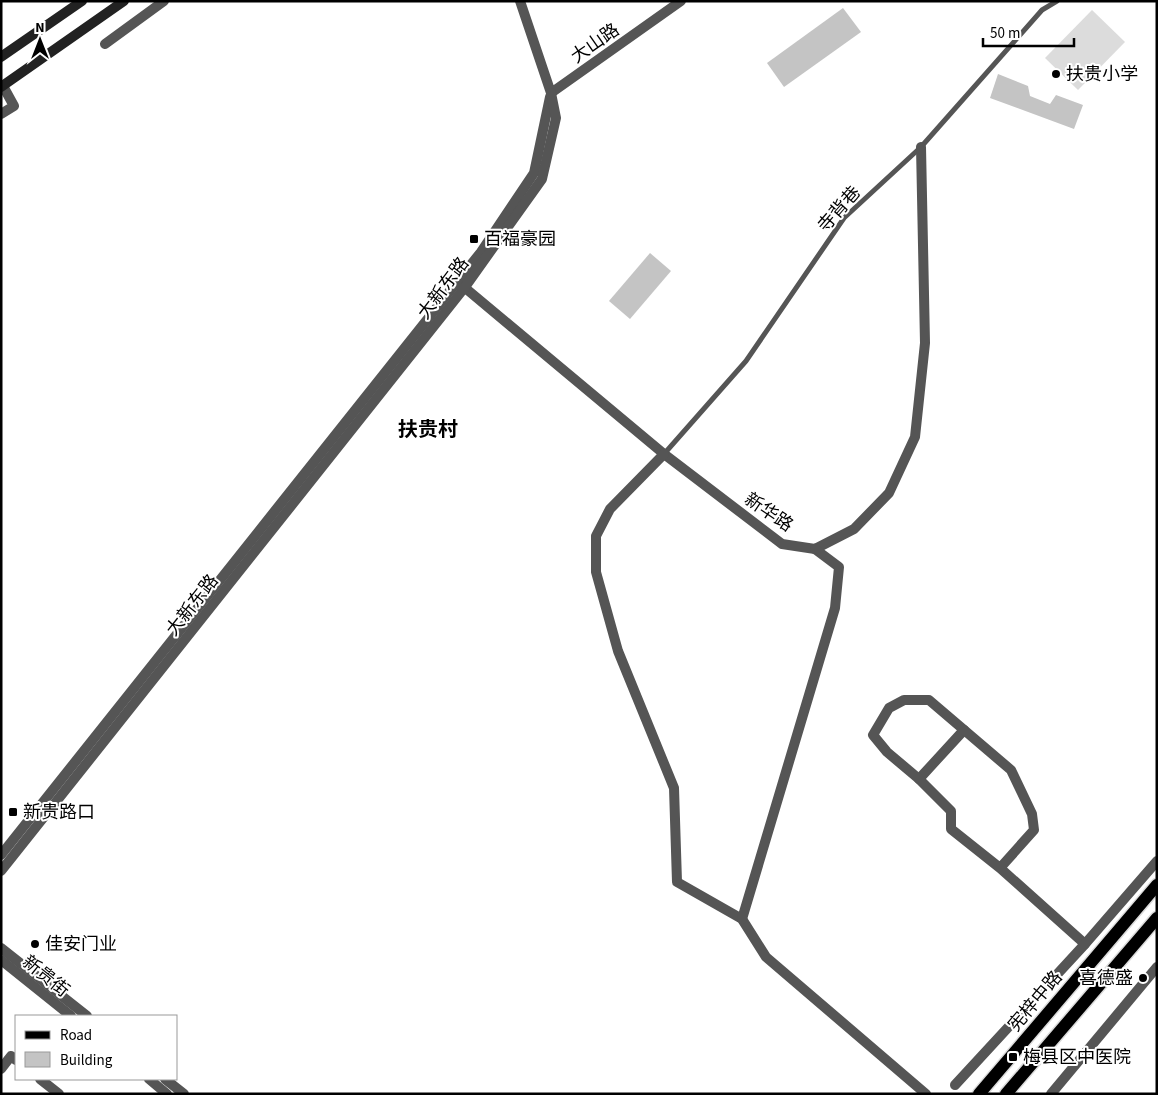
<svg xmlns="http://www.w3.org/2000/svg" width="1158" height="1095" font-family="'Source Sans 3','Noto Sans SC',sans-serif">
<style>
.green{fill:#dcdcdc}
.building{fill:#c4c4c4}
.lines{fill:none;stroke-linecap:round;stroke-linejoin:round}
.primary-casing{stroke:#dbdbdb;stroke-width:15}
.service{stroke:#555;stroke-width:5}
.minor{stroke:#555;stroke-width:10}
.tertiary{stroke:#555;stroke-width:10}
.secondary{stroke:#222;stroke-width:10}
.primary{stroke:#000;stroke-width:12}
.poi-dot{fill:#000;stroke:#fff;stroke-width:2}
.labels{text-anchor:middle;stroke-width:4;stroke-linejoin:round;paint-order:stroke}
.street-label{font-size:18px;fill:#000;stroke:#fff}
.poi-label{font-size:18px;fill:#000;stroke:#fff;text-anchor:start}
.quarter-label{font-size:20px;font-weight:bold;fill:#000;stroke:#fff}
</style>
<rect width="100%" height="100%" fill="#fff"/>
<!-- green -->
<path class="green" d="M1092 10 1125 42 1078 90 1045 58Z"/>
<!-- building -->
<g class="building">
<path d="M843 8 861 32 784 87 767 63Z"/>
<path d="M998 74 1028 86 1030 96 1050 104 1056 95 1083 105 1074 129 990 98Z"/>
<path d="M650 253 671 271 630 319 609 301Z"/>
</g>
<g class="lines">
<defs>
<g id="primary">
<path d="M979 1094 1157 885"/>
<path d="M1006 1094 1157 918"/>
</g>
</defs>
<!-- primary casing -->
<use href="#primary" class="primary-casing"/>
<!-- service -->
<path class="service" d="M664 454 746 361 844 218 921 147 1042 10 1057 1"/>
<!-- minor -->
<g class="minor">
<path d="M520 1 551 93 681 1"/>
<path d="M105 44 164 1"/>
<path d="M1 114 14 106 3 86"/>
<path d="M458 282 664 454 782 544 815 549 854 529 889 493 915 437 925 343 921 147"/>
<path d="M664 454 610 509 596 536V572L618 651 674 788 677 882 742 919 766 957 926 1094"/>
<path d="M919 779 964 730"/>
<path d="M1000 868 1034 830 1032 814 1011 770 929 700H904L889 708 873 735 887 752 919 779 951 811V829L1000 868 1085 944"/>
<path d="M742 919 835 608 839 567 815 549"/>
<path d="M1 1069 11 1056 16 1060"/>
<path d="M40 1079 59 1094"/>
<path d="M955 1085 1085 944 1157 861"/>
<path d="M1051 1094 1157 967"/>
</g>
<!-- tertiary -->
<g class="tertiary">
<path d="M1 855 481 252 534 173 550 97"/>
<path d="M1 871 465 287 542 179 556 118 551 93"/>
<path d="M1 948 87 1016"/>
<path d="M1 960 71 1016"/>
<path d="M149 1079 167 1094"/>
<path d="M165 1079 184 1094"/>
</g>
<!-- secondary -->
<g class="secondary">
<path d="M1 57 82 1"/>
<path d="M1 87 124 1"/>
</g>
<!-- primary -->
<use href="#primary" class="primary"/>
</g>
<!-- markers -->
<g class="poi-dot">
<circle cx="1056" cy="74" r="5"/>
<rect x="469" y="234" width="10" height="10" rx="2.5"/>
<rect x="8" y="807" width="10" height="10" rx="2.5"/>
<circle cx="35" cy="944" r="5"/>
<circle cx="1143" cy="978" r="5"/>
<rect x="1008" y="1052" width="10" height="10" rx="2.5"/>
</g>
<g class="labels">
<!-- street labels -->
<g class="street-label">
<text transform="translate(595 43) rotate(-35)" y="6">大山路</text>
<text transform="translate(839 209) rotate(-49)" y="6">寺背巷</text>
<text transform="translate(443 288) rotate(-53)" y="6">大新东路</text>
<text transform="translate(769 512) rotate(34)" y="6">新华路</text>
<text transform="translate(192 605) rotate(-52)" y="6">大新东路</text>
<text transform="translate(46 976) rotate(39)" y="6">新贵街</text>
<text transform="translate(1035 1001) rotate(-50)" y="6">宪梓中路</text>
</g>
<!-- poi labels -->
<g class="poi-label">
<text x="1066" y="80">扶贵小学</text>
<text x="484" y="245">百福豪园</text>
<text x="23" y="818">新贵路口</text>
<text x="45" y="950">佳安门业</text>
<text x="1133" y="984" text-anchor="end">喜德盛</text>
<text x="1023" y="1063">梅县区中医院</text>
</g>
<!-- quarter labels -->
<g class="quarter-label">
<text x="428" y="436">扶贵村</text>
</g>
</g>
<!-- border -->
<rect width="1158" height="1095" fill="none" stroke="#000000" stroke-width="5"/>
<!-- legend -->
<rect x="15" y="1015" width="162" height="65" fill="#ffffff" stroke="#999999"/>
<rect x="25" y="1031" width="25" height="8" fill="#000000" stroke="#999999"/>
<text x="60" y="1040" font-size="15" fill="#000000">Road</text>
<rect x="25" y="1052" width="25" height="15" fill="#c4c4c4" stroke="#999999"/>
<text x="60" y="1065" font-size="15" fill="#000000">Building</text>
<!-- north arrow -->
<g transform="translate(40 40)" stroke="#ffffff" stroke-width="4" paint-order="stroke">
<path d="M0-4L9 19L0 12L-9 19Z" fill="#000000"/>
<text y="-8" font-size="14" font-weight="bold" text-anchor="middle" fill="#000000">N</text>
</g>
<!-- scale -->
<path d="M983 38v8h91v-8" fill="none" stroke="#000000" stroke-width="2.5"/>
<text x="990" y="38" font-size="15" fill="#000000" stroke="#ffffff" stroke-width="4" paint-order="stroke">50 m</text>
</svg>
